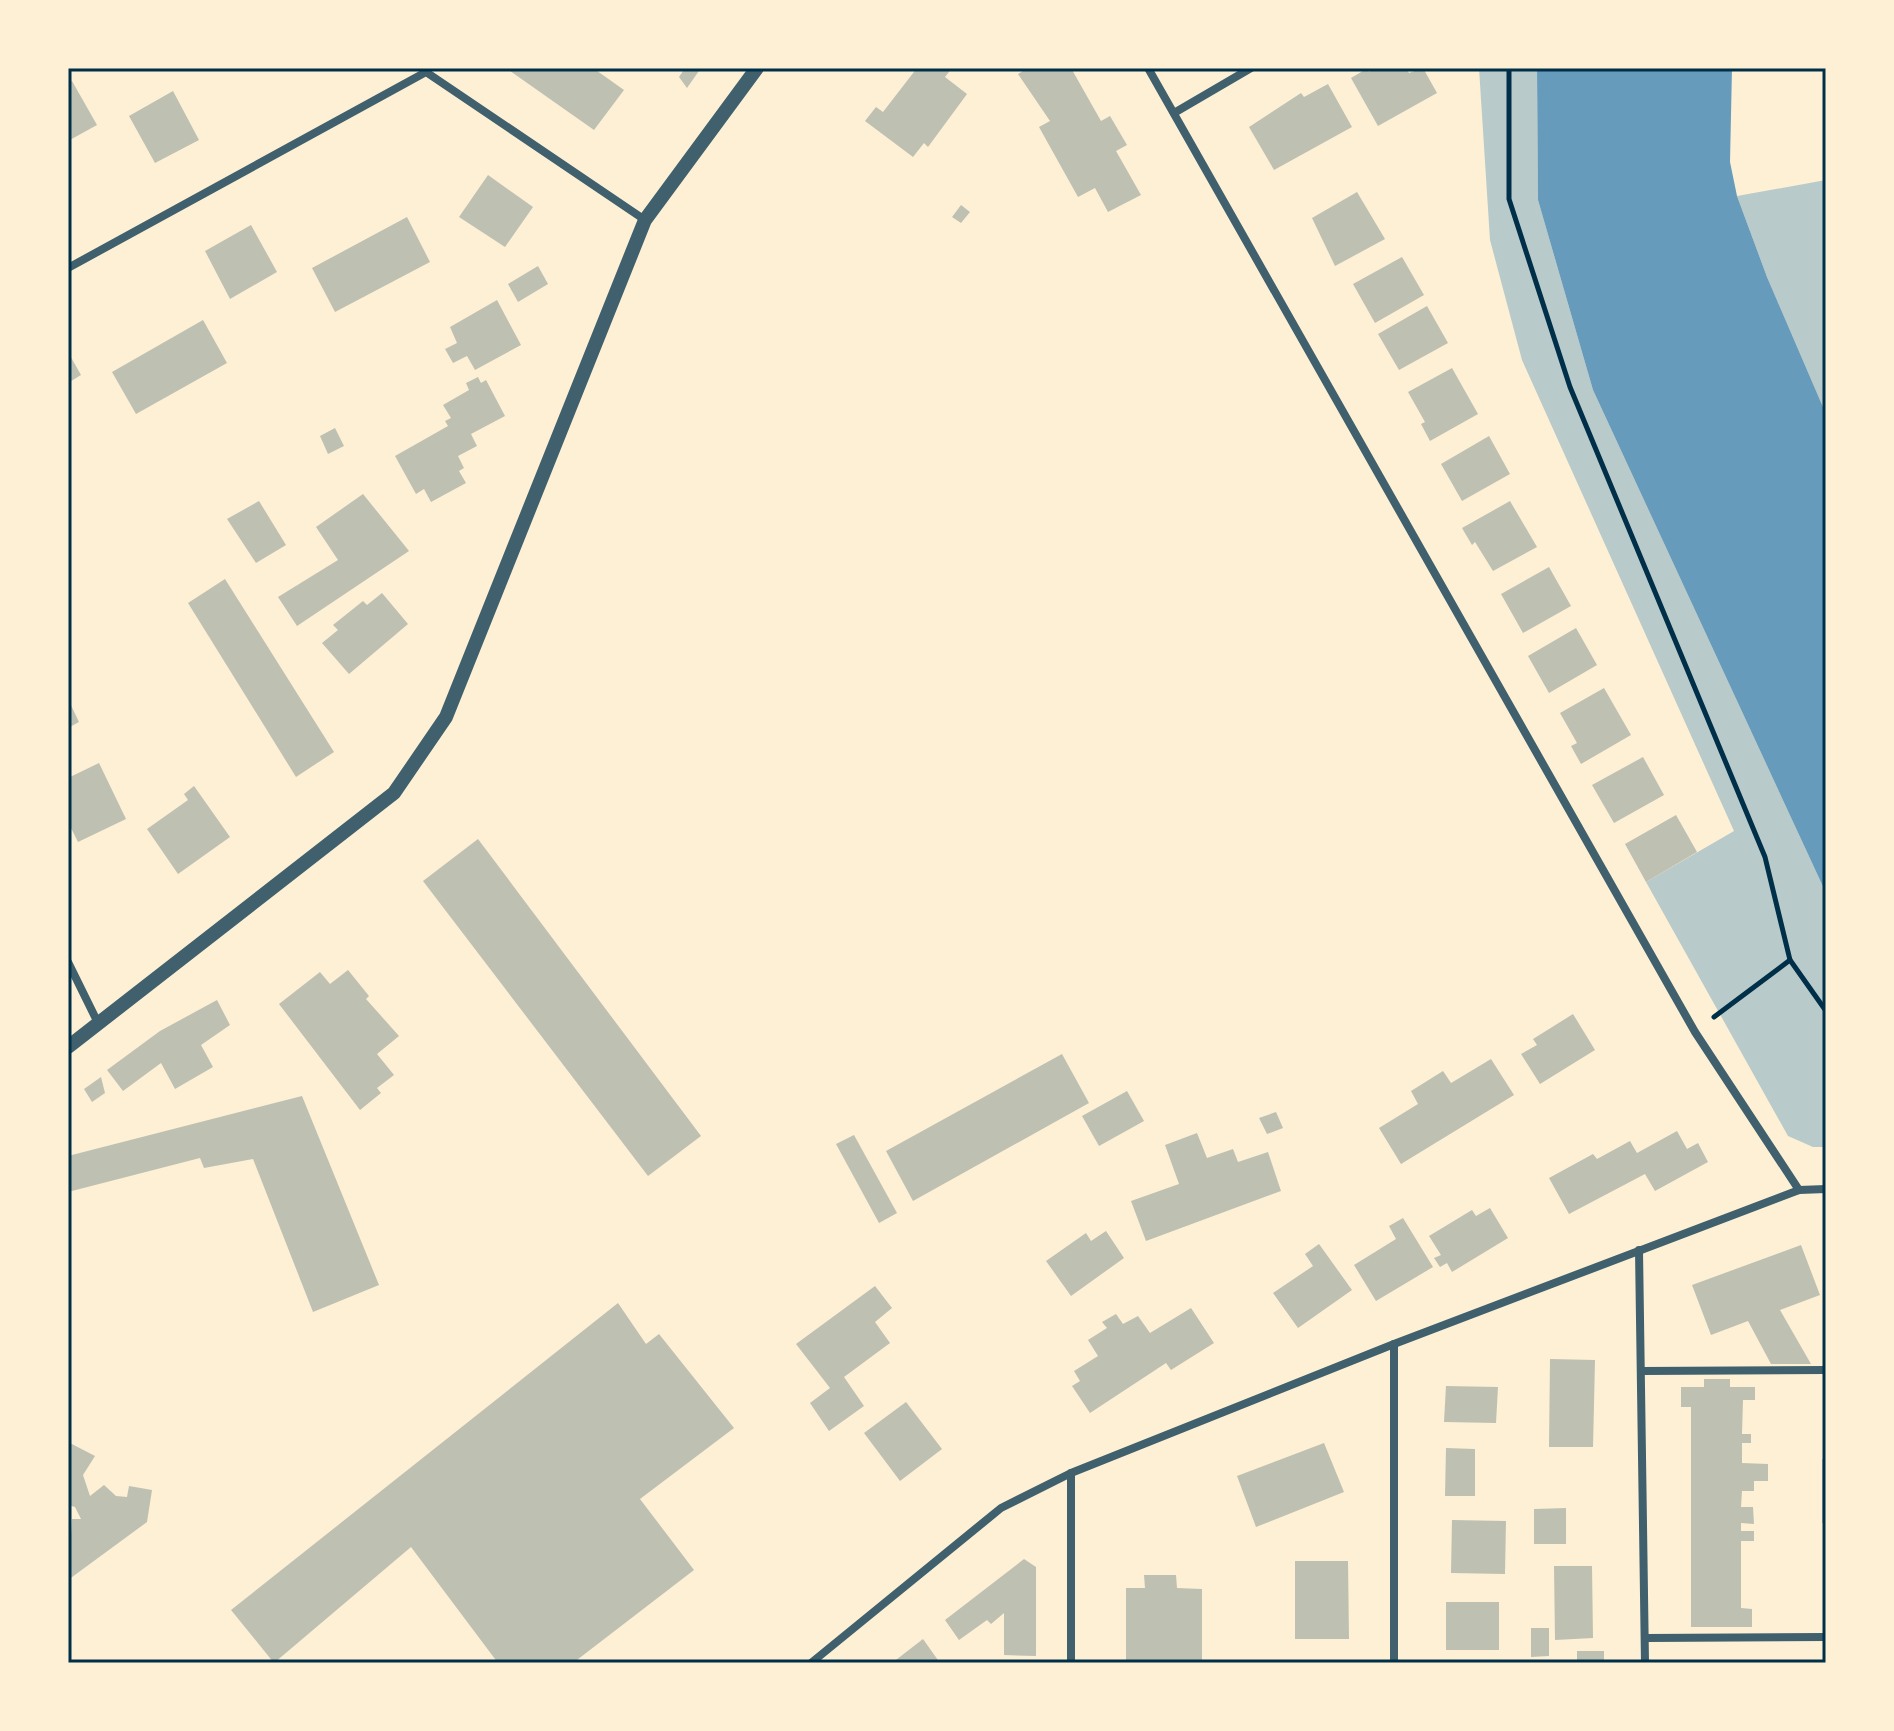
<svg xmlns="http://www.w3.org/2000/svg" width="1894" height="1731" font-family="Raleway,sans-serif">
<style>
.green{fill:#b9caca}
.water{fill:#669bbc}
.building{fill:#bec0b2}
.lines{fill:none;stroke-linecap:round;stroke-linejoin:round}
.path{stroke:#003049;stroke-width:5}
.minor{stroke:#3f606c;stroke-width:8}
.tertiary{stroke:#3f606c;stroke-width:14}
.neatline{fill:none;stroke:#003049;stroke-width:3}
</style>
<rect width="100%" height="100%" fill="#fdf0d5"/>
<!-- green -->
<g class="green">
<path d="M1479 68H1537L1538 200 1593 390 1826 893V1147H1813L1788 1136 1646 882 1734 831 1522 360 1490 240Z"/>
<path d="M1826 180V414L1767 277 1737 196Z"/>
</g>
<!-- water -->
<path class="water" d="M1537 68H1732L1730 162 1737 196 1767 277 1826 414V893L1593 390 1538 200Z"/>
<!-- building -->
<g class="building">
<path d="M506 68H593L624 90 594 130Z"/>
<path d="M685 68H701L687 88 679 77Z"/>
<path d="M917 68H952L945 77 967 94 928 147 924 143 913 157 865 121 876 107 883 112Z"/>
<path d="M1028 68H1071L1101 121 1110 116 1127 145 1116 151 1141 195 1108 212 1095 188 1078 197 1039 127 1050 121 1018 74Z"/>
<path d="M1368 68 1369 72 1375 68H1406L1409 73 1423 68 1437 93 1378 126 1351 78Z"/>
<path d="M72 81 97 125 68 141V83Z"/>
<path d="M1328 84 1352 127 1274 170 1249 127 1301 93 1304 97Z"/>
<path d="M173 91 199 140 155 163 129 116Z"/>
<path d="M488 175 533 207 505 247 459 217Z"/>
<path d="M1357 192 1385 239 1335 266 1312 218Z"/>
<path d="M961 205 970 212 961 223 952 217Z"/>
<path d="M407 217 430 262 335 312 312 268Z"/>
<path d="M251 225 277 272 230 299 205 251Z"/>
<path d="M1402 257 1424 295 1375 323 1353 284Z"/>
<path d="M538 266 548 284 518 302 508 284Z"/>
<path d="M497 300 521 345 475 370 467 356 453 363 445 349 457 343 450 327Z"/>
<path d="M1427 306 1448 343 1399 370 1378 334Z"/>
<path d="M203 320 227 363 136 414 112 372Z"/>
<path d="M68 352 81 375 68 383Z"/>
<path d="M1452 368 1478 414 1430 441 1421 424 1425 422 1408 392Z"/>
<path d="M478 377 481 383 486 380 505 416 471 434 477 446 458 456 464 468 459 471 466 483 431 502 424 489 416 494 395 456 448 426 445 421 451 418 443 405 469 390 466 383Z"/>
<path d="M335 428 344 446 328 454 320 436Z"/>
<path d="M1489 436 1510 474 1462 501 1441 464Z"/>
<path d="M363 494 409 551 297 626 278 597 338 560 316 527Z"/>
<path d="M259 501 286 545 256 563 227 519Z"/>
<path d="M1510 501 1537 547 1493 571 1475 542 1472 545 1462 528Z"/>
<path d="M1549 567 1571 606 1523 633 1501 594Z"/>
<path d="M225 579 334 752 296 777 188 603Z"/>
<path d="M382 593 408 624 349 674 322 643 338 630 333 625 363 601 367 605Z"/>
<path d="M1576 628 1597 665 1549 693 1528 656Z"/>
<path d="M1604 688 1631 735 1581 764 1571 746 1577 743 1560 713Z"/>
<path d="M68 699 79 722 68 728Z"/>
<path d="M1643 757 1664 795 1614 823 1592 785Z"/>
<path d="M99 763 126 819 78 842 68 822V778Z"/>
<path d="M194 786 230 837 178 874 147 829 188 800 184 794Z"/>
<path d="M1676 815 1697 852 1646 882 1625 844Z"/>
<path d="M478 839 701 1136 648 1176 423 881Z"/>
<path d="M348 970 369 996 366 999 399 1036 377 1054 394 1075 377 1088 381 1093 360 1110 279 1004 320 972 330 984Z"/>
<path d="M217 1000 230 1025 201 1045 213 1067 175 1089 161 1063 123 1091 107 1070 160 1031Z"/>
<path d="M1573 1014 1595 1050 1540 1084 1521 1054 1537 1045 1533 1039Z"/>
<path d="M1062 1054 1089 1103 913 1201 886 1151Z"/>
<path d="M1491 1059 1514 1095 1401 1164 1379 1128 1418 1104 1411 1091 1443 1071 1451 1083Z"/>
<path d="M101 1077 105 1093 92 1102 84 1089Z"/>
<path d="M1127 1091 1144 1121 1099 1146 1082 1116Z"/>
<path d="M302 1096 379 1285 313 1312 253 1159 204 1168 200 1158 68 1192V1156Z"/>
<path d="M1276 1112 1283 1128 1267 1134 1259 1118Z"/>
<path d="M1677 1131 1687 1149 1698 1143 1708 1162 1655 1191 1645 1174 1569 1214 1549 1178 1593 1154 1597 1159 1630 1141 1637 1153Z"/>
<path d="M1197 1133 1207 1158 1233 1149 1238 1162 1268 1152 1281 1191 1146 1241 1131 1201 1179 1184 1165 1145Z"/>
<path d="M854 1135 897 1213 879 1223 836 1144Z"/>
<path d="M1490 1208 1508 1238 1452 1272 1447 1263 1440 1267 1434 1258 1441 1255 1429 1236 1472 1210 1476 1216Z"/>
<path d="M1403 1218 1433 1267 1376 1301 1354 1265 1396 1239 1389 1226Z"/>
<path d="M1106 1231 1124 1258 1071 1296 1046 1261 1086 1233 1091 1241Z"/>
<path d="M1319 1244 1352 1290 1298 1328 1273 1293 1313 1266 1305 1254Z"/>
<path d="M1801 1245 1820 1295 1780 1310 1811 1364H1771L1748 1321 1711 1335 1692 1285Z"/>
<path d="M875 1286 892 1308 875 1322 890 1343 844 1377 864 1406 829 1431 810 1403 830 1388 796 1344Z"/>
<path d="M618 1303 646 1344 659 1334 734 1428 640 1499 694 1570 573 1663H498L411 1547 274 1663 231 1610Z"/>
<path d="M1191 1308 1214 1343 1171 1370 1166 1363 1090 1413 1072 1386 1080 1381 1074 1371 1098 1356 1088 1340 1107 1328 1102 1322 1116 1314 1123 1324 1138 1316 1150 1333Z"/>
<path d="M1550 1359 1595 1360 1593 1447H1549Z"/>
<path d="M1704 1379H1730V1387H1755V1400H1743L1742 1434H1751V1443H1742V1463L1768 1464V1481H1754V1491H1742L1741 1507H1753L1754 1524 1741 1523V1531H1754V1541H1741V1608L1752 1609V1627H1691V1407H1681V1387H1704Z"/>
<path d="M1446 1386 1498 1387 1496 1423 1444 1422Z"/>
<path d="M906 1402 942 1449 900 1481 864 1433Z"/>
<path d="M68 1442 95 1456 83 1475 90 1496 104 1485 116 1496 127 1497 129 1486 152 1490 147 1522 68 1580V1536H71L72 1519H81L75 1507 68 1505Z"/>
<path d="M1324 1443 1344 1492 1256 1527 1237 1476Z"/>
<path d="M1446 1448 1475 1449V1496H1445Z"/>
<rect x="1822" y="1459" width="4" height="64"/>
<path d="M1566 1508V1544H1534V1509Z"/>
<path d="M1452 1520 1506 1521 1505 1574 1451 1573Z"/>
<path d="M1024 1559 1036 1567V1656L1004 1655V1613L991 1624 987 1620 959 1640 945 1620Z"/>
<path d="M1295 1561H1348L1349 1639H1295Z"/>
<path d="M1554 1566H1592L1593 1638 1555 1640Z"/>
<path d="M1144 1575H1176L1177 1588 1202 1589V1663H1126V1588H1145Z"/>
<rect x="1446" y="1602" width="53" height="48"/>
<path d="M1531 1628H1549V1656L1531 1657Z"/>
<path d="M923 1639 940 1663H892Z"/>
<rect x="1577" y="1651" width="27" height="12"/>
<rect x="1694" y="1660" width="55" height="3"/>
</g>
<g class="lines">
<!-- path -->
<g class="path">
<path d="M1509 68V199L1570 387 1765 857 1790 960 1714 1017"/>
<path d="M1790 960 1826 1011"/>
</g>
<!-- minor -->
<g class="minor">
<path d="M1148 68 1695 1032 1799 1190"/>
<path d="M1174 113 1251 68"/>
<path d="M68 268 426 72 645 220"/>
<path d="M68 962 98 1023"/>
<path d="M1639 1250 1645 1663"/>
<path d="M1394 1344V1663"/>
<path d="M1642 1371 1826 1370"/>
<path d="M1646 1638 1826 1637"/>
<path d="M811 1663 1001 1508 1071 1473 1394 1344 1799 1190 1826 1189"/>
<path d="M1071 1663V1473"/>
</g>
<!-- tertiary -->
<path class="tertiary" d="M68 1047 394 793 446 717 645 220 757 68"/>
</g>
<!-- border -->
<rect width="1894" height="1731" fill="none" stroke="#fdf0d5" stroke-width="140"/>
<rect x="70" y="70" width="1754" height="1591" class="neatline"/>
</svg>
